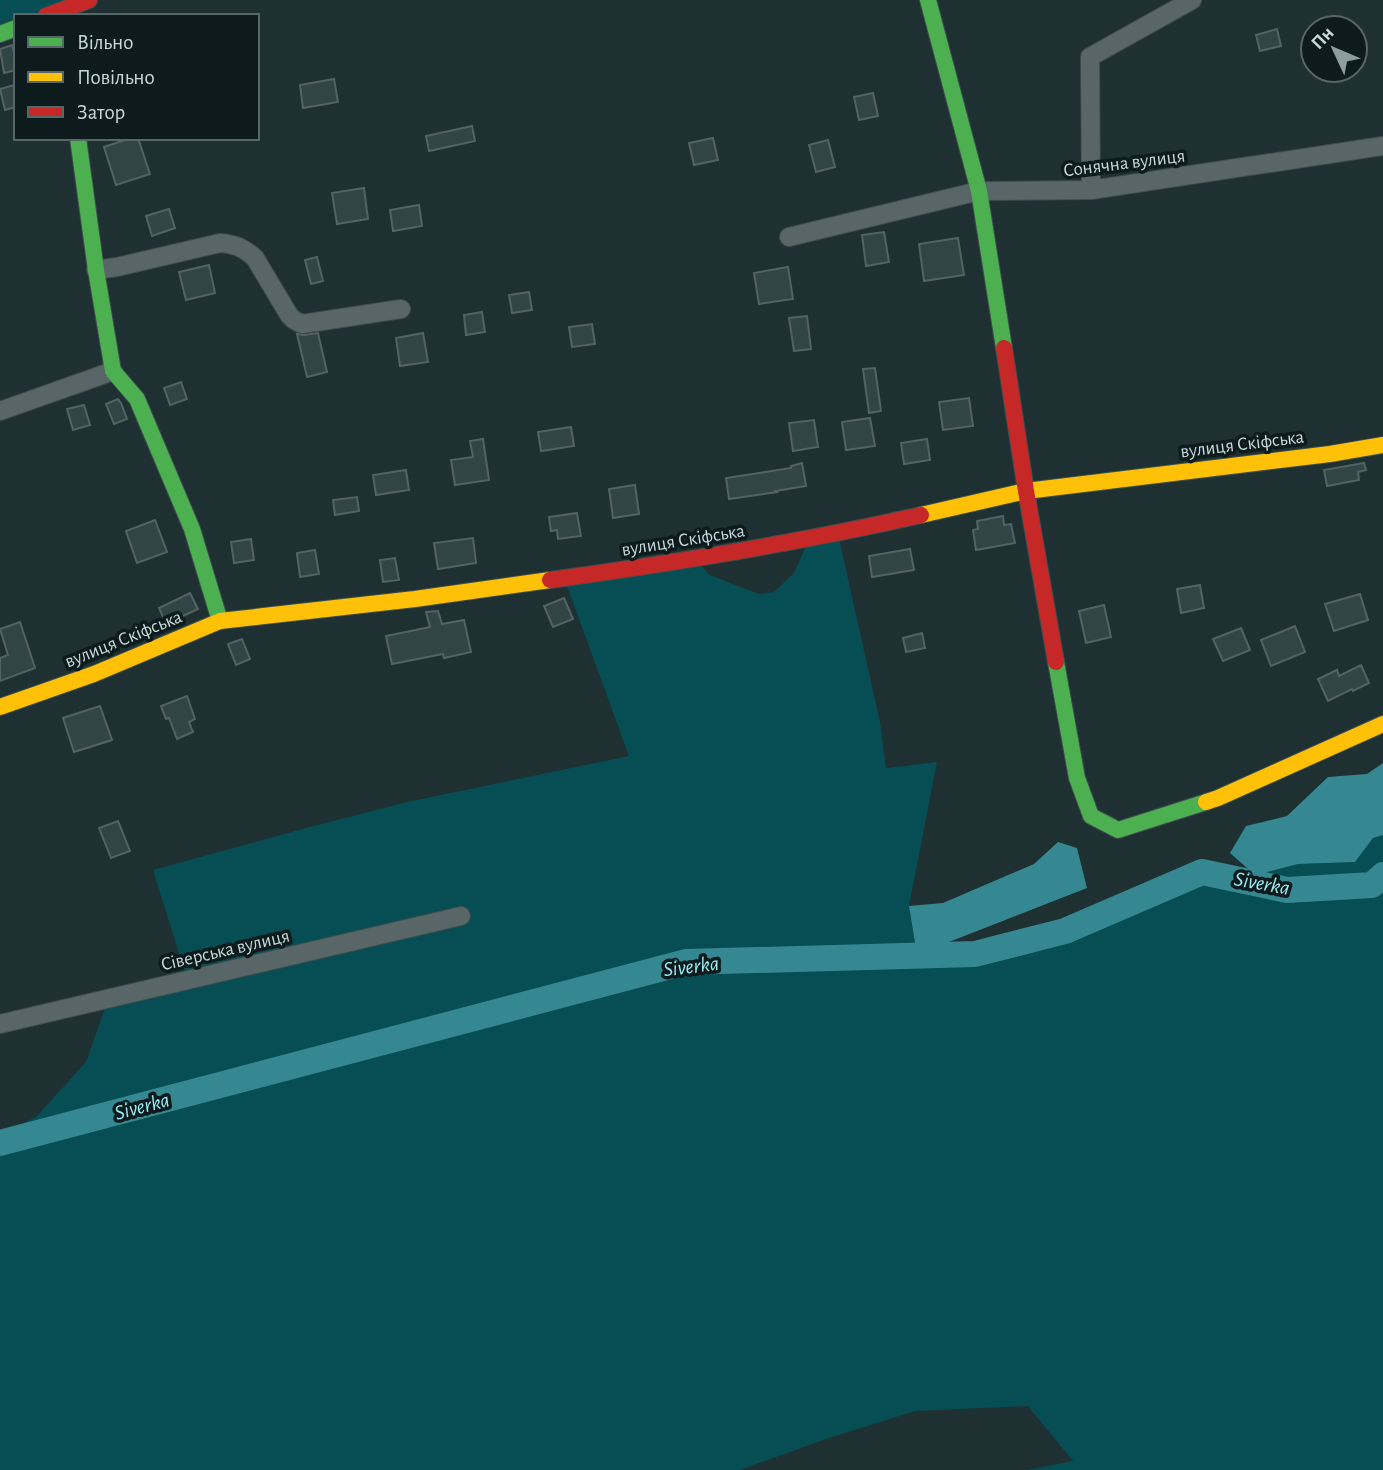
<svg xmlns="http://www.w3.org/2000/svg" width="1383" height="1470" font-family="'Alegreya Sans',sans-serif">
<style>
.green{fill:#074d54}
.water{fill:#358891}
.lines{fill:none;stroke-linecap:round;stroke-linejoin:round}
.river{stroke:#358891;stroke-width:26}
.building{fill:#314546;stroke:#536263;stroke-width:2}
.street-casing{stroke:#3e4d4e;stroke-width:20}
.fast-casing{stroke:#3e4d4e;stroke-width:18}
.slow-casing{stroke:#3e4d4e;stroke-width:18}
.jam-casing{stroke:#3e4d4e;stroke-width:18}
.street{stroke:#586667;stroke-width:18}
.fast{stroke:#4caf50;stroke-width:16}
.slow{stroke:#ffc107;stroke-width:16}
.jam{stroke:#c62828;stroke-width:16}
.labels{text-anchor:middle;stroke-width:7;stroke-linejoin:round;paint-order:stroke}
.street-label{font-size:19px;fill:#c7d8da;stroke:#0d1b1c}
.water-label{font-size:21px;font-style:italic;fill:#9beef8;stroke:#0d1b1c}
</style>
<rect width="100%" height="100%" fill="#1e3031"/>
<!-- green -->
<g class="green">
<path d="M0 0H71L28 16H16V20L0 26Z"/>
<path d="M838 534 880 722 886 768 937 762 909 906 919 966 975 954 1065 931 1202 872 1255 875 1298 864 1355 862 1373 838 1383 835V1470H1027L1073 1461 1028 1406 915 1411 826 1439 740 1470H0V1134L36 1117 86 1062 105 1008 189 986 153 870 310 827 407 802 629 756 564 578 694 559 710 575 759 594 774 592 794 573 806 546Z"/>
</g>
<!-- water -->
<g class="water">
<path d="M1383 763V835L1373 838 1355 862 1298 864 1255 875 1230 853 1246 826 1287 816 1328 777 1367 774Z"/>
<path d="M1058 842 1077 848 1087 888 949 942 916 949 909 906 943 903 1034 864Z"/>
</g>
<g class="lines">
<!-- river -->
<path class="river" d="M0 1143 686 962 975 954 1065 931 1202 872 1287 890 1372 885 1383 875"/>
</g>
<!-- building -->
<g class="building">
<path d="M1277 29 1281 46 1260 51 1256 35Z"/>
<path d="M12 45 16 60V70L4 73 0 49Z"/>
<path d="M334 79 338 102 303 108 300 85Z"/>
<path d="M14 85 16 107 5 110 0 89Z"/>
<path d="M873 93 878 116 859 120 854 97Z"/>
<path d="M472 126 475 141 429 151 426 136Z"/>
<path d="M131 138H138L150 174 116 185 104 147Z"/>
<path d="M713 138 718 160 694 165 689 143Z"/>
<path d="M828 140 835 167 816 172 809 145Z"/>
<path d="M364 188 368 219 337 224 332 193Z"/>
<path d="M419 205 422 226 393 231 390 210Z"/>
<path d="M169 209 175 228 152 236 146 216Z"/>
<path d="M884 232 889 262 866 266 862 235Z"/>
<path d="M958 238 964 275 924 281 919 244Z"/>
<path d="M317 257 323 281 311 284 305 260Z"/>
<path d="M209 265 215 293 186 300 179 272Z"/>
<path d="M788 267 793 299 759 304 754 273Z"/>
<path d="M529 292 532 310 512 313 509 295Z"/>
<path d="M482 312 485 332 466 335 464 315Z"/>
<path d="M807 316 811 349 794 351 789 318Z"/>
<path d="M592 324 595 344 572 347 569 327Z"/>
<path d="M318 333 327 372 307 377 297 334 304 335Z"/>
<path d="M423 333 428 362 400 366 396 338Z"/>
<path d="M875 368 881 411 869 413 863 369Z"/>
<path d="M181 382 187 399 170 405 164 388Z"/>
<path d="M969 398 973 426 943 430 939 402Z"/>
<path d="M118 399 121 403 127 419 114 424 106 404Z"/>
<path d="M84 405 90 425 73 430 67 409Z"/>
<path d="M870 418 875 446 846 450 842 422Z"/>
<path d="M814 420 818 447 793 451 789 423Z"/>
<path d="M571 427 574 446 541 451 538 432Z"/>
<path d="M483 439 489 480 455 485 451 460 473 457 470 441Z"/>
<path d="M927 439 930 460 904 464 901 443Z"/>
<path d="M802 463 806 486 776 491 777 492 729 499 726 478 791 468V466Z"/>
<path d="M1364 463 1366 470 1358 472 1359 480 1327 486 1324 470Z"/>
<path d="M406 470 409 490 376 495 373 475Z"/>
<path d="M635 485 639 514 613 518 609 489Z"/>
<path d="M357 497 359 511 335 515 333 500Z"/>
<path d="M577 513 581 536 558 539 557 530 551 531 549 517Z"/>
<path d="M1003 516 1004 525 1011 524 1015 543 976 550 973 530 978 529 977 521Z"/>
<path d="M155 520 167 552 137 563 126 531Z"/>
<path d="M473 538 476 563 438 569 434 543Z"/>
<path d="M251 539 254 560 234 563 231 542Z"/>
<path d="M910 549 914 570 872 577 869 556Z"/>
<path d="M315 550 319 574 300 577 297 553Z"/>
<path d="M395 558 399 580 383 582 380 560Z"/>
<path d="M1200 585 1204 608 1181 613 1177 589Z"/>
<path d="M190 593 198 609 166 624 159 608Z"/>
<path d="M1360 594 1368 620 1334 631 1325 604Z"/>
<path d="M564 598 573 619 553 627 544 606Z"/>
<path d="M1104 605 1111 637 1086 643 1079 611Z"/>
<path d="M438 611 442 624 464 620 471 652 444 658 443 654 392 664 386 636 430 627 426 612Z"/>
<path d="M20 622 35 668 0 681V658L8 655 0 629Z"/>
<path d="M1295 626 1305 652 1271 666 1261 640Z"/>
<path d="M1241 628 1250 650 1223 661 1213 639Z"/>
<path d="M922 633 925 648 906 652 903 638Z"/>
<path d="M242 639 250 659 236 665 228 644Z"/>
<path d="M1361 665 1369 683 1353 691 1352 689 1328 701 1318 679 1337 670 1339 676Z"/>
<path d="M187 696 195 719 189 722 193 732 177 739 169 718 166 719 161 706Z"/>
<path d="M100 706 112 740 74 752 63 718Z"/>
<path d="M118 821 130 851 111 858 99 828Z"/>
</g>
<g class="lines">
<defs>
<g id="street">
<path d="M1091 190 1090 57 1192 0"/>
<path d="M789 237 979 191 1091 190 1383 146"/>
<path d="M96 270 117 267 220 243C235 244 244 248 255 258L289 315 294 320 302 324 401 309"/>
<path d="M0 411 113 371"/>
<path d="M0 1024 461 916"/>
</g>
<g id="fast">
<path d="M928 0 979 191 1004 348"/>
<path d="M0 34 16 28"/>
<path d="M78 138 96 270 113 371 137 399 192 529 220 621"/>
<path d="M1056 662 1077 778 1091 816 1118 830 1206 802"/>
</g>
<g id="slow">
<path d="M921 515 1026 491 1330 454 1383 445"/>
<path d="M0 707 94 674 220 621 415 599 550 580"/>
<path d="M1206 802 1218 798 1383 724"/>
</g>
<g id="jam">
<path d="M46 16 89 0"/>
<path d="M1004 348 1026 491 1056 662"/>
<path d="M550 580C674 563 798 543 921 515"/>
</g>
</defs>
<!-- street casing -->
<use href="#street" class="street-casing"/>
<!-- fast casing -->
<use href="#fast" class="fast-casing"/>
<!-- slow casing -->
<use href="#slow" class="slow-casing"/>
<!-- jam casing -->
<use href="#jam" class="jam-casing"/>
<!-- street -->
<use href="#street" class="street"/>
<!-- fast -->
<use href="#fast" class="fast"/>
<!-- slow -->
<use href="#slow" class="slow"/>
<!-- jam -->
<use href="#jam" class="jam"/>
</g>
<g class="labels">
<!-- street labels -->
<g class="street-label">
<text transform="translate(1124 162) rotate(-7)" y="7">Сонячна вулиця</text>
<text transform="translate(1242 443) rotate(-7)" y="7">вулиця Скіфська</text>
<text transform="translate(683 539) rotate(-9)" y="7">вулиця Скіфська</text>
<text transform="translate(123 638) rotate(-22)" y="7">вулиця Скіфська</text>
<text transform="translate(225 949) rotate(-13)" y="7">Сіверська вулиця</text>
</g>
<!-- water labels -->
<g class="water-label">
<text transform="translate(1262 883) rotate(10)" y="7">Siverka</text>
<text transform="translate(691 966) rotate(-7)" y="7">Siverka</text>
<text transform="translate(142 1106) rotate(-15)" y="7">Siverka</text>
</g>
</g>
<!-- legend -->
<rect x="14" y="14" width="245" height="126" fill="#0d1b1c" stroke="#576768" stroke-width="2"/>
<rect x="28" y="37" width="35" height="10" fill="#4caf50" stroke="#576768" stroke-width="2"/>
<text x="77" y="49" font-size="21" fill="#c7d8da">Вільно</text>
<rect x="28" y="72" width="35" height="10" fill="#ffc107" stroke="#576768" stroke-width="2"/>
<text x="77" y="84" font-size="21" fill="#c7d8da">Повільно</text>
<rect x="28" y="107" width="35" height="10" fill="#c62828" stroke="#576768" stroke-width="2"/>
<text x="77" y="119" font-size="21" fill="#c7d8da">Затор</text>
<!-- north arrow -->
<g transform="translate(1334 49) rotate(314)"><circle r="33" fill="#0d1b1c" stroke="#576768" stroke-width="2"/>
<path d="M0-5L12 26L0 18L-12 26Z" fill="#8c9d9f"/>
<text y="-10" font-size="19" font-weight="bold" text-anchor="middle" fill="#c7d8da">Пн</text>
</g>
</svg>
